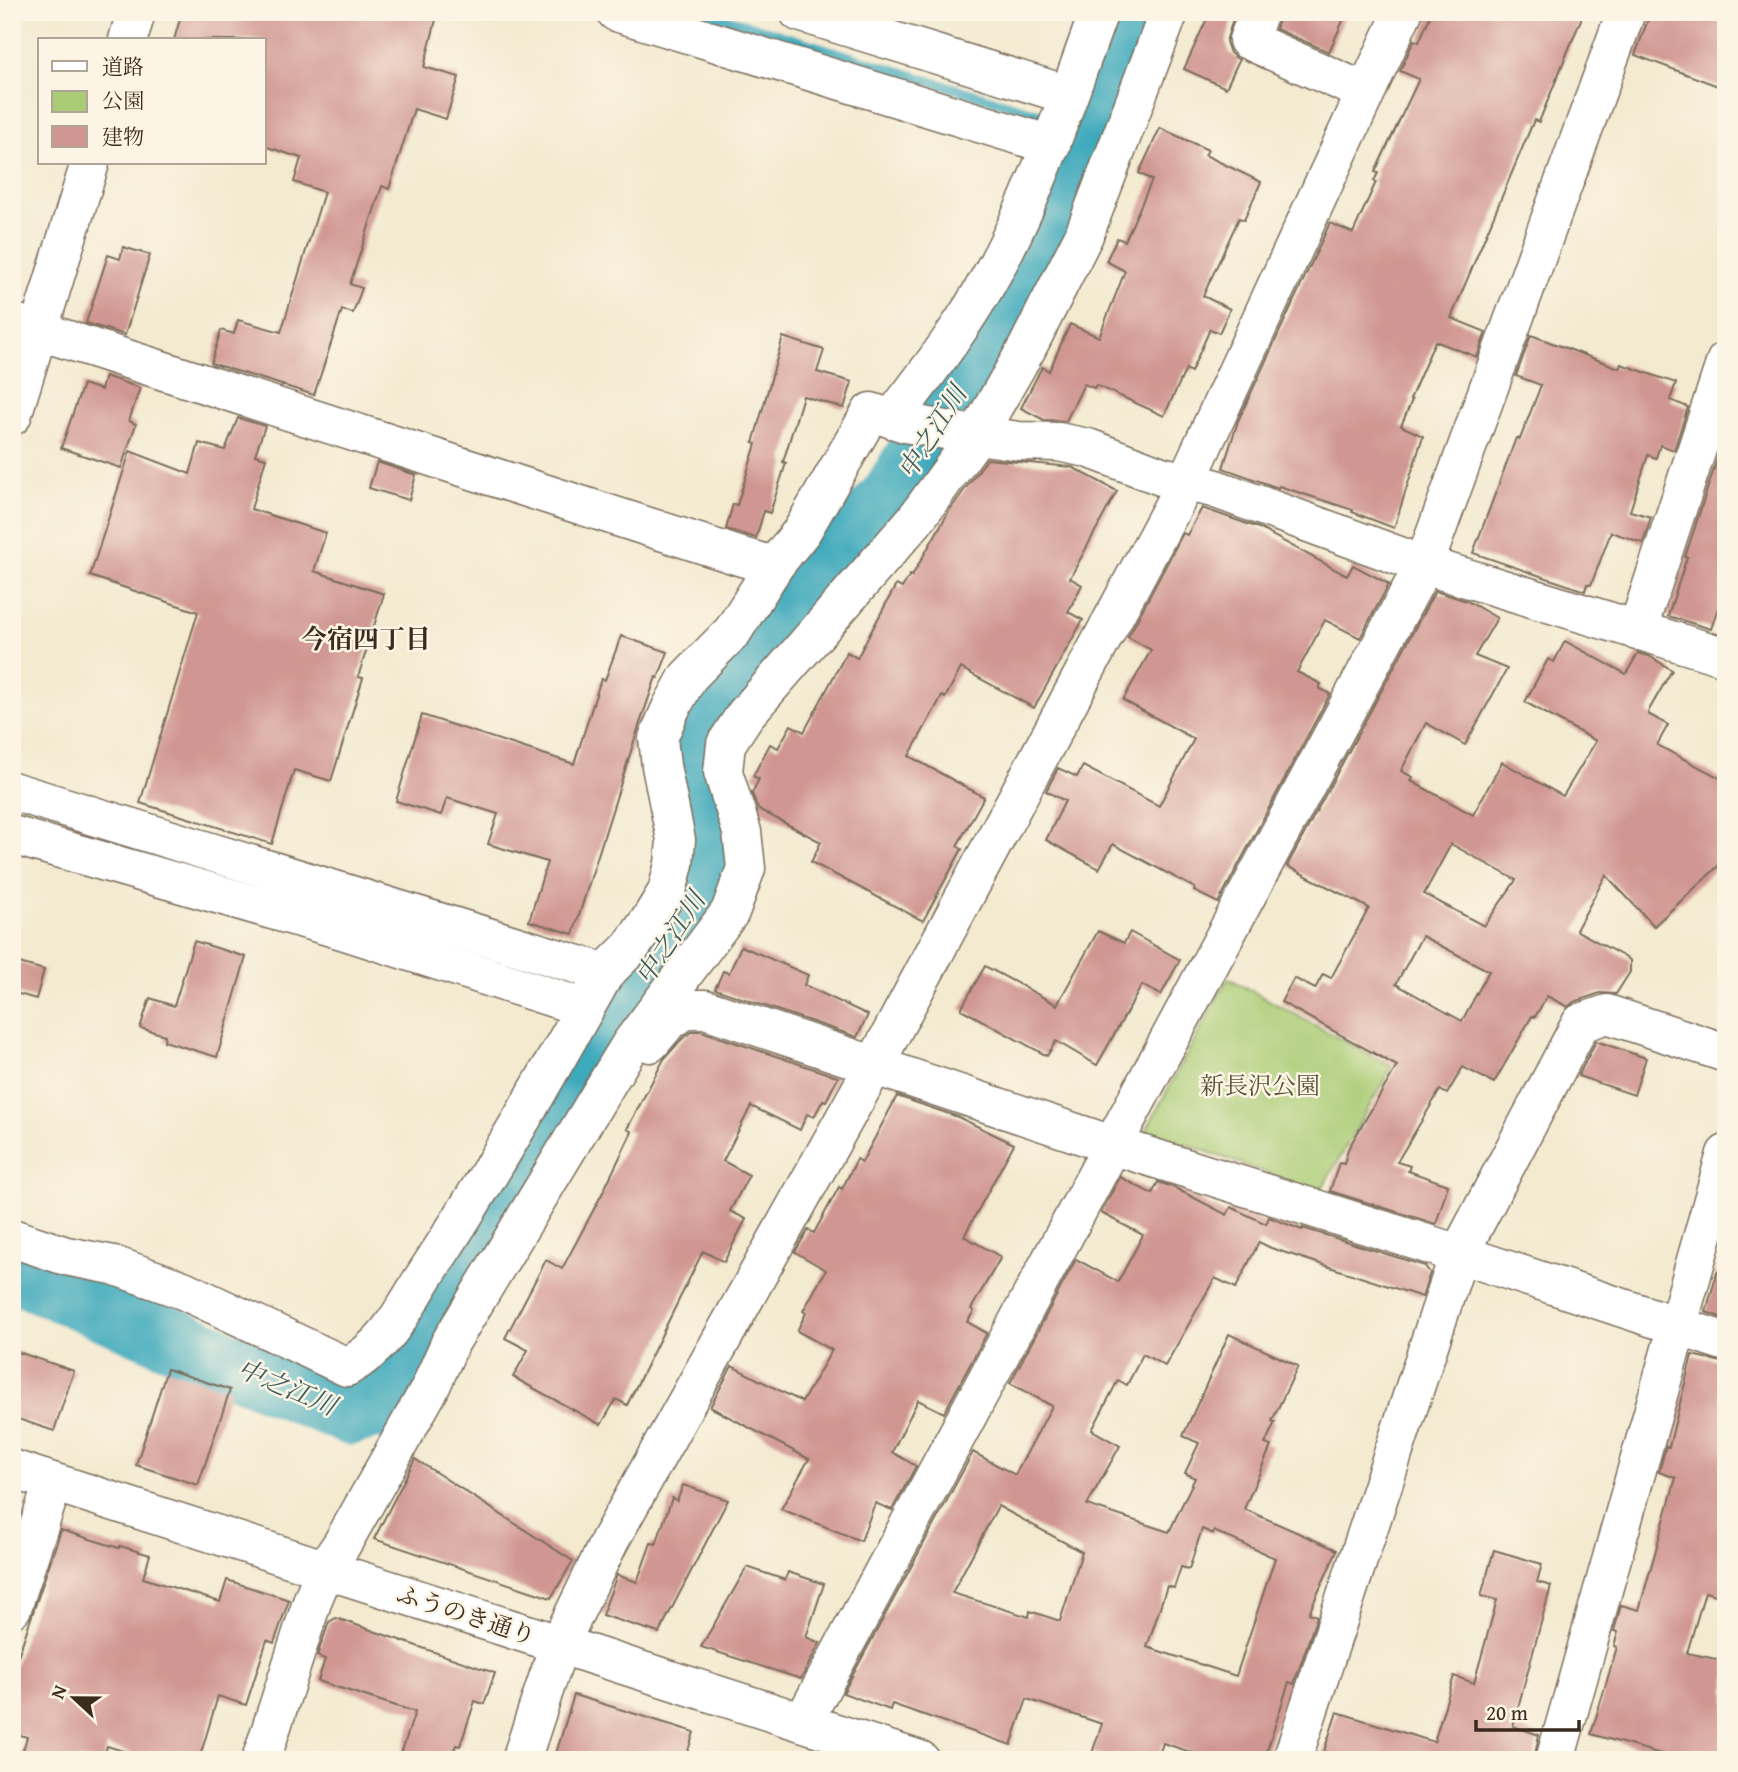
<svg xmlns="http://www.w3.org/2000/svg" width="1738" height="1772" font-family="'Gentium Book Plus','Noto Serif JP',serif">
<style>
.green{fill:#a9cc75;stroke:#727b4a;stroke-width:2}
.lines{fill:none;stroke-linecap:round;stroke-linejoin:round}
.stream{stroke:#3da9bc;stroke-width:10}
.river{stroke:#3da9bc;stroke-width:63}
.building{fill:#d09691;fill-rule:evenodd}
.minor-casing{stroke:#7b6d5c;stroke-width:41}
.minor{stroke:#fff;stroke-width:38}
.labels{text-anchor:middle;stroke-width:5;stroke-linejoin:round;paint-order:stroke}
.park-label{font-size:24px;fill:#565234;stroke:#fcf5e5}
.street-label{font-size:24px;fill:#3b2a1e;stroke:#fcf5e5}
.water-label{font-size:26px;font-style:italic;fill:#3c5d5d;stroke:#fcf5e5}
.neighbourhood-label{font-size:26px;font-weight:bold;fill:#3b2a1e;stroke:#fcf5e5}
</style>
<rect width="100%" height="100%" fill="#fcf5e5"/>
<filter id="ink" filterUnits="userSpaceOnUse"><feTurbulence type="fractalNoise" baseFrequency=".0143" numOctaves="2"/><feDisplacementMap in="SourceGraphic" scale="14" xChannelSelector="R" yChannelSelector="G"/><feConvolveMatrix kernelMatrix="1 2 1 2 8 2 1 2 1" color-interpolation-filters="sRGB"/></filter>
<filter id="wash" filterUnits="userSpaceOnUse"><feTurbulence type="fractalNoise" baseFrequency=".00686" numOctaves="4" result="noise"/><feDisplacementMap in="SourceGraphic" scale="28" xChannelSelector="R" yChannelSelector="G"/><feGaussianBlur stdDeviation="1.57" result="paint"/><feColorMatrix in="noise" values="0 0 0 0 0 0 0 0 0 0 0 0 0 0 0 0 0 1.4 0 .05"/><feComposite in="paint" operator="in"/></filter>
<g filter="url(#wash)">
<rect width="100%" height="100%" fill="#f3ead0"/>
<!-- green -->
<path class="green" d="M1228 978 1392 1067 1320 1192 1146 1130Z"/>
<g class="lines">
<!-- stream -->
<path class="stream" d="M704 12 1051 118"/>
<!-- river -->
<path class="river" d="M12 1270 350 1414 380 1406 424 1329 446 1299 622 1010 696 906 713 864 709 823 688 769V741L701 710 791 613 892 496 1026 279 1087 130 1132 12"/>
</g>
<g id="blocks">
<!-- building -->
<g class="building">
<path d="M182 12H220L243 20 245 12H438L424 67 459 77 446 119 414 109 389 189 382 186 350 284 362 288 353 313 342 310 314 395 211 363 221 330 234 334 238 320 281 332 324 192 294 182 301 158 264 146V40H174Z"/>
<path d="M1210 12H1235L1226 42 1230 53 1239 60 1226 88 1184 69Z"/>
<path d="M1280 12H1347L1329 52 1276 29Z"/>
<path d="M1432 12H1584L1539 122 1534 120 1451 318 1486 332 1477 357 1435 341 1410 399 1412 400 1401 426 1423 436 1394 528 1352 512 1353 510 1279 486 1278 488 1223 468 1238 421 1330 223 1353 233 1376 182 1374 181 1378 173 1375 172 1419 79 1400 71 1414 40 1419 42Z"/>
<path d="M1651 12H1726V89L1635 55Z"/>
<path d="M1160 128 1208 150 1205 155 1261 182 1244 220 1239 218 1203 296 1230 309 1219 333 1210 329 1191 372 1186 369 1164 416 1096 385 1094 388 1084 384 1066 421 1044 420 1021 408 1042 367 1049 371 1070 324 1099 337 1125 271 1106 261 1117 238 1125 241 1152 180 1139 173Z"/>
<path d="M123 247 150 255 125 335 86 323 108 255 120 259Z"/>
<path d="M1531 335 1619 368 1621 364 1676 383 1670 400 1688 407 1674 450 1660 445 1656 458 1648 455 1630 511 1651 517 1643 543 1611 532 1591 585 1587 584 1585 591 1473 553 1516 438 1520 439 1541 385 1516 376Z"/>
<path d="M783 337 824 350 817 372 852 382 844 408 803 396 783 462 786 463 770 513 764 511 756 538 726 529 733 504 737 505 756 444 753 443Z"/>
<path d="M105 376 140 388 129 421 136 424 121 468 61 448 83 384 101 390Z"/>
<path d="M238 418 265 426 255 455 266 458 251 509 326 533 314 571 384 594 358 677 363 678 331 781 294 770 272 844 140 803 198 612 90 576 130 451 190 474 199 443 225 450Z"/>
<path d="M1726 432V583L1711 629 1668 616 1687 557H1685Z"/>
<path d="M987 459 1072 467 1117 491 1070 578 1082 585 1068 612 1083 620 1034 708 961 668 945 698 942 696 909 756 984 797 957 846 962 849 923 921 811 862 821 842 758 809 752 793 759 779 753 776 770 744 778 748 791 725 804 732 847 652 857 658 896 585 902 588 910 575 912 576 949 511Z"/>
<path d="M377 462 416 475 409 500 369 488Z"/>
<path d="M1202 508 1259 528 1347 576 1353 565 1389 584 1360 638 1325 620 1297 672 1321 684 1319 688 1330 694 1218 903 1194 891 1195 888 1113 844 1099 869 1046 840 1065 801 1046 791 1058 768 1077 777 1083 766 1159 806 1194 739 1123 700 1151 650 1128 637 1183 533 1187 535Z"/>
<path d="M1435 591 1467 601 1497 618 1475 656 1507 669 1465 745 1426 723 1401 771 1413 777 1411 781 1473 815 1502 762 1563 796 1596 741 1525 702 1548 659 1554 662 1565 641 1626 674 1638 653 1649 656 1672 670 1649 710 1648 714 1668 725 1657 745 1726 781V859L1654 926 1606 875 1576 930 1630 960V972L1616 994 1600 993 1574 1002 1568 1007 1547 996 1535 1017 1532 1016 1494 1083 1463 1067 1447 1094 1440 1090 1397 1162 1410 1166 1408 1171 1448 1185 1436 1224 1330 1191 1339 1163 1344 1164 1348 1149 1397 1066 1281 1002 1294 978 1315 989 1323 974 1331 978 1369 908 1287 866ZM1451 844 1516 880 1484 926 1424 894ZM1422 936 1489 971 1462 1021 1396 984Z"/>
<path d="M621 636 668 652 658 678 656 677 638 729 573 934 529 921 547 862 488 844 498 814 447 798 441 815 396 801 422 715 574 764 601 679 605 680Z"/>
<path d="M1098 931 1124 943 1130 932 1180 960 1161 995 1142 985 1097 1065 1056 1041 1047 1056 961 1009 985 966 1057 1005Z"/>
<path d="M194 941 246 957 217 1057 164 1041 165 1035 140 1028 150 998 174 1006Z"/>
<path d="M741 946 808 975 804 985 868 1015 857 1037 715 989 723 971 729 973Z"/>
<path d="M12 961 44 970 36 999 12 992Z"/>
<path d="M693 1031H701L838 1077 826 1101 823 1100 814 1117 807 1114 800 1130 751 1106 723 1161 749 1175 730 1211 746 1219 724 1262 703 1251 627 1405 616 1399 601 1425 513 1377 528 1350 505 1338 546 1260 562 1269 602 1194 632 1132 627 1129 664 1059 682 1039Z"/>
<path d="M1596 1041 1646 1058 1634 1095 1578 1076Z"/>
<path d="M897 1096 958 1117 1014 1144 964 1236 1001 1257 971 1309 974 1311 967 1322 987 1333 944 1413 918 1400 892 1452 916 1466 892 1510 875 1503 861 1541 781 1509 809 1459 710 1407 732 1366 802 1402 832 1350 797 1331 806 1313 803 1311 826 1270 795 1252 808 1230 814 1233 839 1187 842 1189 857 1159 862 1162Z"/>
<path d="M1120 1177 1152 1194 1158 1182 1173 1187 1227 1215 1231 1207 1266 1224 1269 1217 1302 1230 1303 1228 1425 1266 1430 1273 1422 1297 1271 1248 1259 1242 1236 1288 1215 1278 1165 1366 1143 1354 1127 1385 1118 1380 1092 1430 1120 1446 1087 1505 1169 1532 1195 1478 1185 1473 1199 1443 1183 1436 1229 1334 1298 1366 1272 1421 1275 1422 1265 1444 1271 1446 1244 1509 1337 1550 1309 1613 1317 1616 1294 1684 1289 1682 1264 1760H1215L1163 1743 1157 1760H1113L1092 1753 1102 1724 1027 1699 1011 1745 892 1704 890 1710 843 1693 973 1452 1015 1475 1052 1406 1010 1383 1076 1259 1118 1282 1143 1235 1101 1213ZM998 1506 1082 1552 1060 1621 1030 1611 1029 1617 952 1593ZM1202 1529 1213 1534 1214 1531 1275 1558 1236 1676 1147 1647 1167 1586 1174 1588 1181 1567 1189 1569Z"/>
<path d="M1717 1272 1726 1273V1319L1706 1312Z"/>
<path d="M12 1350 74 1371 54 1431 12 1417Z"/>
<path d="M1692 1355 1726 1363V1575L1720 1596 1705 1592 1687 1653 1726 1661V1760H1682L1591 1734 1617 1647 1614 1646 1618 1632 1614 1631 1621 1605 1639 1610 1676 1478 1659 1472 1666 1446 1669 1447Z"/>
<path d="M167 1369 230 1390 198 1485 136 1465Z"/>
<path d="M415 1459 573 1561 551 1598 374 1539Z"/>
<path d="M683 1485 728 1500 659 1633 602 1615 617 1575 637 1582 651 1543 656 1544 672 1498 677 1501Z"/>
<path d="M61 1530 119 1548 120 1546 150 1555 143 1578 220 1602 227 1580 289 1600 274 1643 267 1640 246 1705 218 1696 199 1760H153L107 1746 103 1760H20L27 1737 12 1733V1674Z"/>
<path d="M1494 1550 1542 1564 1537 1582 1551 1586 1513 1726 1539 1735 1534 1760H1321L1337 1712 1434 1742 1454 1676 1474 1683 1497 1600 1481 1596Z"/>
<path d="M747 1567 785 1580 788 1572 824 1584 806 1637 820 1643 801 1679 701 1647Z"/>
<path d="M336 1618 495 1673 484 1704 475 1701 460 1746 456 1745 450 1760H399L415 1712 318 1681 325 1659 317 1656 329 1622Z"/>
<path d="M574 1695 694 1732 685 1760H554Z"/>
</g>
</g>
</g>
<g filter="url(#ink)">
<use href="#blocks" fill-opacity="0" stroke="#7b6d5c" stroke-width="2"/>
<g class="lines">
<defs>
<g id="minor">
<path d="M616 12 1051 145"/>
<path d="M799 12 1068 95"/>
<path d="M1259 12 1248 40 1365 92"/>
<path d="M128 40 136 12"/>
<path d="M12 322 742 557 774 566 802 531 871 412 905 423 963 433 1019 441 1058 442 1088 448 1161 476 1213 488 1424 565 1726 657"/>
<path d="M12 416 90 163"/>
<path d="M892 419C928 372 964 326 992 274 1038 191 1066 101 1099 12"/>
<path d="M1637 631 1726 361"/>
<path d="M12 791 605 973"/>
<path d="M12 835 342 930 585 1008"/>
<path d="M650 1043 667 1023 686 1009H705L1112 1145 1459 1254 1726 1342"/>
<path d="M12 1238 66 1256 113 1265 183 1290 347 1367C390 1344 405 1305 431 1266 493 1172 549 1072 605 973L630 948 650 920 667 892 674 864 676 840 661 766 658 738 671 708 688 677 733 631 774 566"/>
<path d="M12 1469 920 1760"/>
<path d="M12 1608 53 1483"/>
<path d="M803 1722 1424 565 1626 12"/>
<path d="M261 1760 313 1599 325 1569 342 1544 430 1388 450 1343 630 1045 730 912 746 868 742 832 723 772 726 744 745 715 915 520 977 435 1027 348 1084 235 1169 12"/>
<path d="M521 1760 559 1645 610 1540 875 1064 1186 482 1403 12"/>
<path d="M1292 1760 1459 1254 1581 1023 1607 1014 1726 1053"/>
<path d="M1555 1760 1726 1154"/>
</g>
</defs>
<!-- minor casing -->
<use href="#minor" class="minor-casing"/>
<!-- minor -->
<use href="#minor" class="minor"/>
</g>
</g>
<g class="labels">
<!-- park labels -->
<g class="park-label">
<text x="1260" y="1094">新長沢公園</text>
</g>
<!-- street labels -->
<g class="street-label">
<text transform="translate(466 1615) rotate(18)" y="8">ふうのき通り</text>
</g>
<!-- water labels -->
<g class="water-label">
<text transform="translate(932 432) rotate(-58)" y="9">中之江川</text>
<text transform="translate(670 938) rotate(-57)" y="9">中之江川</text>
<text transform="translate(287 1387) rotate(23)" y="9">中之江川</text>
</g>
<!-- neighbourhood labels -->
<g class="neighbourhood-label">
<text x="366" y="648">今宿四丁目</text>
</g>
</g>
<!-- margin -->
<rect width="1738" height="1772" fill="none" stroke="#fcf5e5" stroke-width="42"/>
<!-- legend -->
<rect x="38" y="38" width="228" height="126" fill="#fcf5e5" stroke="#afa495" stroke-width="2"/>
<rect x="52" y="61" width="35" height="10" fill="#ffffff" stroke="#afa495" stroke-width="2"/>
<text x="102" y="74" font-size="21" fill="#3b2a1e">道路</text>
<rect x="52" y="91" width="35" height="21" fill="#a9cc75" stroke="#afa495" stroke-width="2"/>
<text x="102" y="108" font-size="21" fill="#3b2a1e">公園</text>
<rect x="52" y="126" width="35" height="21" fill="#d09691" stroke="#afa495" stroke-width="2"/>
<text x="102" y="144" font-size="21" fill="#3b2a1e">建物</text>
<!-- north arrow -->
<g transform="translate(74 1698) rotate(292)" stroke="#fcf5e5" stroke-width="5" paint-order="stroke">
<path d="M0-5L12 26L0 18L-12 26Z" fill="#3b2a1e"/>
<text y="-10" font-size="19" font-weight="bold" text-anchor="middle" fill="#3b2a1e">N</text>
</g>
<!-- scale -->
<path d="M1476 1720v10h103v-10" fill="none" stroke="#3b2a1e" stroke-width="3.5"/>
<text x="1486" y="1720" font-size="21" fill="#3b2a1e" stroke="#fcf5e5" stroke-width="5" paint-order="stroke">20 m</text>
</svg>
